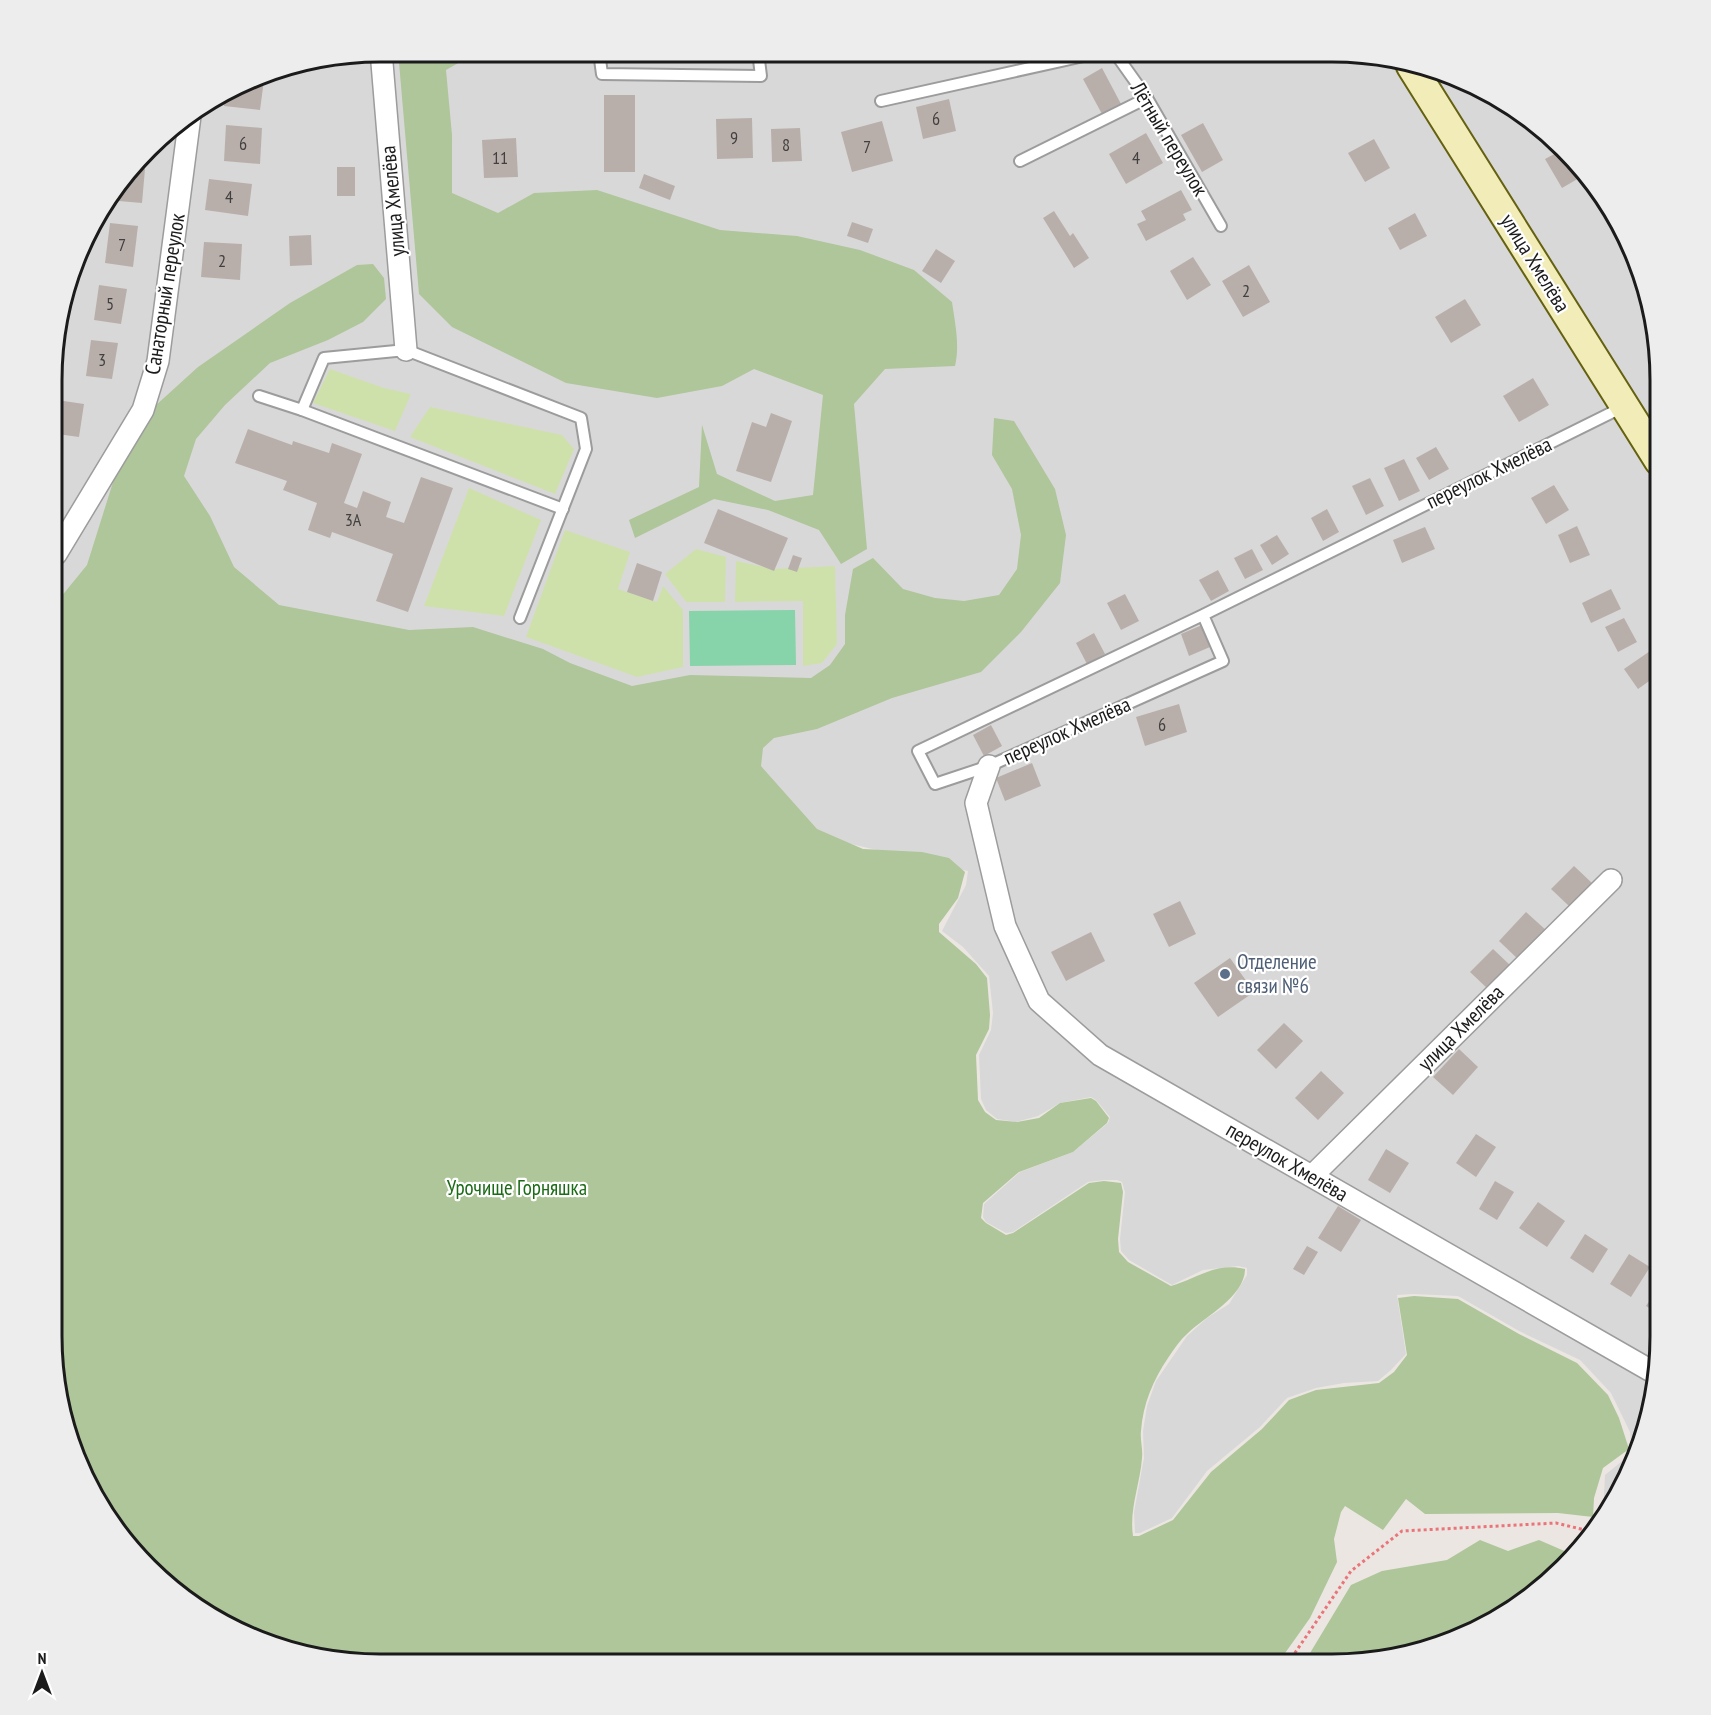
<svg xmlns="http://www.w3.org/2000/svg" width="1711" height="1715" font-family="'PT Sans Narrow',sans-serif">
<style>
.residential{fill:#d9d8d8}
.grass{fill:#cee1ab}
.forest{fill:#aec69a}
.pitch{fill:#87d3aa}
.building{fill:#b8afab}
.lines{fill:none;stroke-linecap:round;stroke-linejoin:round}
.service-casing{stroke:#9c9c9c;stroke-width:14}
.minor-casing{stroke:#9c9c9c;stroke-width:24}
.secondary-casing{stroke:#646110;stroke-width:32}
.path{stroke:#ea7479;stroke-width:3;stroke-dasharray:3 3;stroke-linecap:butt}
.service{stroke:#fff;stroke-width:10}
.minor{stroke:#fff;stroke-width:21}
.secondary{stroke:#f2ecb9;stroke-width:28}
.service-dot{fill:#5c6f8a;stroke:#fff;stroke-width:2}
.labels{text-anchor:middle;stroke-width:4.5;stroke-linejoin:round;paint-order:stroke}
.number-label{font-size:18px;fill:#42403f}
.street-label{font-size:21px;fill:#1b1b1b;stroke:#fff}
.service-label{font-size:21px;fill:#4e5e75;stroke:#fff;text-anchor:start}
.park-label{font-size:21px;fill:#1c6b16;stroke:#fff}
.rim{fill:none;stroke:#1b1b1b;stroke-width:3}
</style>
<rect width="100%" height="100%" fill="#ebe6e1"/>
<!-- residential -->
<path class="residential" d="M379 51 1374 54 1496 95 1592 180 1642 273 1659 358V1357L1649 1421 1616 1500 1603 1515 1605 1475 1632 1453 1630 1432 1611 1393 1580 1360 1519 1331 1458 1296 1413 1294 1397 1295 1406 1354 1391 1370 1378 1381 1344 1383 1316 1388 1287 1398 1260 1427 1207 1471 1172 1518 1140 1533H1135L1134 1512 1144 1458 1143 1431 1147 1406 1156 1381 1187 1336 1207 1318 1229 1304 1247 1275V1268L1238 1266 1203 1270 1172 1285 1129 1260 1121 1251 1120 1239 1125 1192 1122 1182 1117 1180H1104L1088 1182 1013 1232 1006 1233 986 1222 983 1217 984 1204 1020 1172 1073 1152 1108 1123 1110 1117 1096 1100 1091 1097 1060 1103 1038 1116 1016 1122 997 1119 986 1110 981 1099 979 1055 991 1030 993 1013 989 976 963 947 942 931 966 885 968 871 55 660 57 315 95 215 163 132 273 69Z"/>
<!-- grass -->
<g class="grass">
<path d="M330 369 384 388 411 394 395 431 313 403Z"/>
<path d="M430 407 562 435 574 449 555 494 410 437Z"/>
<path d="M469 488 541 520 504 616 424 606Z"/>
<path d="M565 530 630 552 618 589 657 602 663 586 683 610V667L637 677 526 637Z"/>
<path d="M696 549 726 557 725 602H686L665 574Z"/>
<path d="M736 561 773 569 835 566 837 644 822 663 803 666V601L735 602Z"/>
</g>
<!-- forest -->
<g class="forest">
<path d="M398 51 590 52 591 56 467 58 446 70 452 135V193L498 213 534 193 597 190 720 230 797 236 860 250 914 270 952 302C955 323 960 345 955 366L885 369 854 404 867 549 841 564 819 530 768 510 714 499 635 538 629 520 699 487 702 425 717 474 775 501 813 495 823 395 754 369 722 386 657 398 566 383 452 327 419 294Z"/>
<path d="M373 264 384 278 386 299 363 322 328 340 270 363 225 405 196 439 184 476 210 516 234 567 279 605 409 630 473 627 543 649 570 663 632 686 690 675 811 678 830 665 845 644V615L853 569 873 558 903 589 935 598 964 601 999 595 1017 569 1021 535 1012 489 992 455 994 418 1014 421 1055 489 1066 535 1060 583 1021 632 981 672 892 698 817 729 774 738 763 748 761 766 817 829 863 849 922 852 949 858 965 872 958 898 939 924V932L976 964 987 978 990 1015 989 1029 976 1055 978 1100 985 1112 996 1120 1017 1122 1039 1118 1060 1103 1091 1098 1096 1101 1109 1118 1107 1123 1073 1152 1019 1172 983 1203 981 1218 986 1223 1006 1235 1013 1233 1089 1183 1104 1181 1121 1183 1123 1192 1118 1239 1119 1252 1128 1262 1171 1286C1196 1279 1215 1262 1245 1269 1245 1296 1206 1316 1188 1333 1180 1340 1174 1349 1168 1358 1153 1380 1143 1404 1141 1431 1140 1440 1143 1449 1142 1458 1140 1485 1129 1509 1133 1536H1139L1173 1520 1211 1472 1262 1429 1289 1400 1316 1390 1379 1383 1394 1372 1407 1355 1398 1298 1414 1296 1458 1299 1519 1334 1577 1363 1608 1395 1619 1418 1629 1449 1603 1468 1594 1498 1593 1517 1558 1513 1425 1514 1406 1499 1383 1530 1345 1506 1341 1512 1334 1539 1337 1562 1310 1618 1278 1663H358L294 1653 215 1620 119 1535 69 1442 52 1357 56 603 87 565 114 479 144 416 198 367 290 303 357 265Z"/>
<path d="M1480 1540 1508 1551 1539 1540 1569 1553 1531 1596 1438 1646 1353 1663H1304L1351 1585 1382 1571 1447 1560Z"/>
</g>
<!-- pitch -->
<path class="pitch" d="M795 610 796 665 690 666 689 611Z"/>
<!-- building -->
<g class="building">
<path d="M1278 54H1298L1284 62Z"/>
<path d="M1102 68 1121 104 1102 114 1083 79Z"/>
<path d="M256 79 264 80 260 110 224 106 225 96Z"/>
<rect x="604" y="95" width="31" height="77"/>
<path d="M949 99 956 131 923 139 916 107Z"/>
<path d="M752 118 753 158 717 159 716 119Z"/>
<path d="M882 121 893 161 852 172 841 132Z"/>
<path d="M1203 123 1223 160 1202 172 1181 135Z"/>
<path d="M226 125 262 128 260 164 224 161Z"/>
<path d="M800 128 802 161 772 162 771 129Z"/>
<path d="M1146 133 1163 163 1126 184 1109 154Z"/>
<path d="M516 138 518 177 484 178 482 140Z"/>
<path d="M1374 139 1390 168 1365 182 1348 153Z"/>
<path d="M1560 151 1586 174 1562 188 1545 159Z"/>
<rect x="337" y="167" width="18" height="29"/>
<path d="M134 168 145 169 142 203 107 200Z"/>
<path d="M644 174 675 186 670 200 639 188Z"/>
<path d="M209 179 252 184 248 216 205 210Z"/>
<path d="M1181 190 1192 210 1183 214 1186 220 1146 241 1137 224 1146 220 1141 211Z"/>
<path d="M1054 211 1070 236 1073 233 1089 258 1074 268 1043 218Z"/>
<path d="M1415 213 1427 236 1400 250 1388 228Z"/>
<path d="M852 222 873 229 868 243 847 236Z"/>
<path d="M110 223 138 226 133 267 105 263Z"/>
<path d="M311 235 312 265 290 266 289 236Z"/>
<path d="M204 242 242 244 240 280 201 277Z"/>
<path d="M936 249 955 261 941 283 922 271Z"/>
<path d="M1193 257 1211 285 1187 300 1170 271Z"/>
<path d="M1249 265 1270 302 1243 317 1222 281Z"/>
<path d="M99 285 127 289 121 324 94 320Z"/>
<path d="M1465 299 1481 325 1451 343 1435 317Z"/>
<path d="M91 340 118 343 112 379 86 376Z"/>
<path d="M1533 378 1549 405 1519 422 1503 396Z"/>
<path d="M57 400 84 404 79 437 57 434Z"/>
<path d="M771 413 792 421 771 482 736 471 752 422 766 427Z"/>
<path d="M248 429 292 445 293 441 329 453 332 443 362 454 344 503 357 508 363 491 391 502 386 517 404 523 421 477 453 488 408 612 376 601 393 554 332 532 330 538 308 530 317 503 283 490 287 481 235 463Z"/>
<path d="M1436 447 1449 469 1429 480 1416 458Z"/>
<path d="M1404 459 1420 491 1399 501 1384 468Z"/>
<path d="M1370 478 1384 506 1366 515 1352 486Z"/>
<path d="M1554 485 1569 510 1546 524 1531 498Z"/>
<path d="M718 509 788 538 774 571 704 543Z"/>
<path d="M1327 509 1339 532 1323 541 1311 518Z"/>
<path d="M1577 526 1590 555 1570 563 1558 535Z"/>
<path d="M1425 527 1435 549 1402 563 1393 540Z"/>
<path d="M1277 535 1289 554 1272 565 1260 545Z"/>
<path d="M1252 549 1263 570 1245 579 1234 558Z"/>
<path d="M793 555 802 558 797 572 788 569Z"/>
<path d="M637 563 662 572 653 601 627 592Z"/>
<path d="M1218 570 1229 591 1211 601 1199 580Z"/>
<path d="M1611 589 1621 609 1591 623 1582 603Z"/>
<path d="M1125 594 1139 621 1121 630 1107 603Z"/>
<path d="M1624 618 1637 642 1618 652 1605 627Z"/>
<path d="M1202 625 1210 647 1189 656 1181 634Z"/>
<path d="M1094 633 1105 654 1087 664 1076 643Z"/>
<path d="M1653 649 1659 658V674L1638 689 1624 669Z"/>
<path d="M1179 704 1187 732 1145 746 1136 717Z"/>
<path d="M991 725 1002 746 984 756 973 735Z"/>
<path d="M1032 763 1041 786 1005 801 996 778Z"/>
<path d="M1574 866 1592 883 1569 906 1551 889Z"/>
<path d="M1180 901 1196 934 1169 947 1153 914Z"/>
<path d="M1526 912 1547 931 1520 961 1499 941Z"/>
<path d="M1091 932 1105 961 1066 981 1051 952Z"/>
<path d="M1493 949 1511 966 1488 989 1470 972Z"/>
<path d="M1230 958 1254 992 1218 1017 1194 983Z"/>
<path d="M1284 1023 1303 1041 1276 1069 1257 1050Z"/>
<path d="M1459 1049 1478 1067 1453 1095 1433 1077Z"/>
<path d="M1321 1071 1344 1093 1318 1120 1295 1098Z"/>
<path d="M1476 1134 1496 1147 1476 1177 1456 1163Z"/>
<path d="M1386 1149 1409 1163 1390 1193 1368 1180Z"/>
<path d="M1495 1181 1514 1192 1497 1220 1479 1209Z"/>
<path d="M1538 1202 1565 1221 1547 1247 1519 1228Z"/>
<path d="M1338 1206 1361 1220 1341 1252 1318 1238Z"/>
<path d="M1585 1234 1608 1249 1593 1273 1570 1258Z"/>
<path d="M1307 1246 1318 1252 1304 1275 1293 1269Z"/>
<path d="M1629 1254 1650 1267 1631 1297 1610 1284Z"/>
<path d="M1659 1286V1314L1646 1306Z"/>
</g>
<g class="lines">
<defs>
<g id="service">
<path d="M599 52 602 74 761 76 758 52"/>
<path d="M1115 53 1147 98 1221 226"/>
<path d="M881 101 1097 53"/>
<path d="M1020 161 1147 98"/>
<path d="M259 396 302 410 324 358 406 350 581 418 586 449 520 618"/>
<path d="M302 410 563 509"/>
<path d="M1203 615 918 751 935 784 989 766 1223 661 1203 615 1625 406"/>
</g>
<g id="minor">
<path d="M381 51 406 350"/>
<path d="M56 554 143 410 158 361 190 116"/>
<path d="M989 766 976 803 1005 926 1039 1001 1100 1055 1653 1372 1658 1364"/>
<path d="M1312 1176 1611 880"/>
</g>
<path id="secondary" d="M1411 66 1659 461"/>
</defs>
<!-- service casing -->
<use href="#service" class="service-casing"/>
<!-- minor casing -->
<use href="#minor" class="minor-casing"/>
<!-- secondary casing -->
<use href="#secondary" class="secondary-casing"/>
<!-- path -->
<path class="path" d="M1288 1663 1351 1571 1402 1531 1556 1523 1589 1531"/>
<!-- service -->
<use href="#service" class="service"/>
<!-- minor -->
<use href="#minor" class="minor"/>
<!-- secondary -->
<use href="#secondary" class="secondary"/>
</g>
<!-- markers -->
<circle class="service-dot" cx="1225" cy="974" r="6"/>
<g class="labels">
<!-- number labels -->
<g class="number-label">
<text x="936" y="125">6</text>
<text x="734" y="144">9</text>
<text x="243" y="150">6</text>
<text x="786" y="151">8</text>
<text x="867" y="153">7</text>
<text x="500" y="164">11</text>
<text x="1136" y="164">4</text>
<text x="229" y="203">4</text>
<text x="122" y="251">7</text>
<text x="222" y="267">2</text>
<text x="1246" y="297">2</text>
<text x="110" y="310">5</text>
<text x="102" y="366">3</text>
<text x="353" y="526">3А</text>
<text x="1162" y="731">6</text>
</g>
<!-- street labels -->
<g class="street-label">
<text transform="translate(1169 139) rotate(59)" y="7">Лётный переулок</text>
<text transform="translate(393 201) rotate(-95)" y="7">улица Хмелёва</text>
<text transform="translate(1535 263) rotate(58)" y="7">улица Хмелёва</text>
<text transform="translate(165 294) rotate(-81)" y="7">Санаторный переулок</text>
<text transform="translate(1489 473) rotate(-26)" y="7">переулок Хмелёва</text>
<text transform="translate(1067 731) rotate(-24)" y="7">переулок Хмелёва</text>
<text transform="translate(1461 1028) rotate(-45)" y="7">улица Хмелёва</text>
<text transform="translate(1287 1162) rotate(30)" y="7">переулок Хмелёва</text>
</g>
<!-- service labels -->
<g class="service-label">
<text x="1237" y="969">Отделение<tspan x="1237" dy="24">связи №6</tspan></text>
</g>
<!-- park labels -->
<g class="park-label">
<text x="517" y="1195">Урочище Горняшка</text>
</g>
</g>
<!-- crop -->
<path d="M0 0H1711V1715H0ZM380 62H1332A318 318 0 0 1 1650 380V1336A318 318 0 0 1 1332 1654H380A318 318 0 0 1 62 1336V380A318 318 0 0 1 380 62Z" fill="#ededed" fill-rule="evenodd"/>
<path class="rim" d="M380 62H1332A318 318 0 0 1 1650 380V1336A318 318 0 0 1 1332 1654H380A318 318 0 0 1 62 1336V380A318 318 0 0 1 380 62Z"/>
<!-- north arrow -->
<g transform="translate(42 1673)" stroke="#ffffff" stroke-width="4.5" paint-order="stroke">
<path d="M0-4.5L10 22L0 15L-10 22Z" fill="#1b1b1b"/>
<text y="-9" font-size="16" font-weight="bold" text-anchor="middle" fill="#1b1b1b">N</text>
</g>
</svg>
